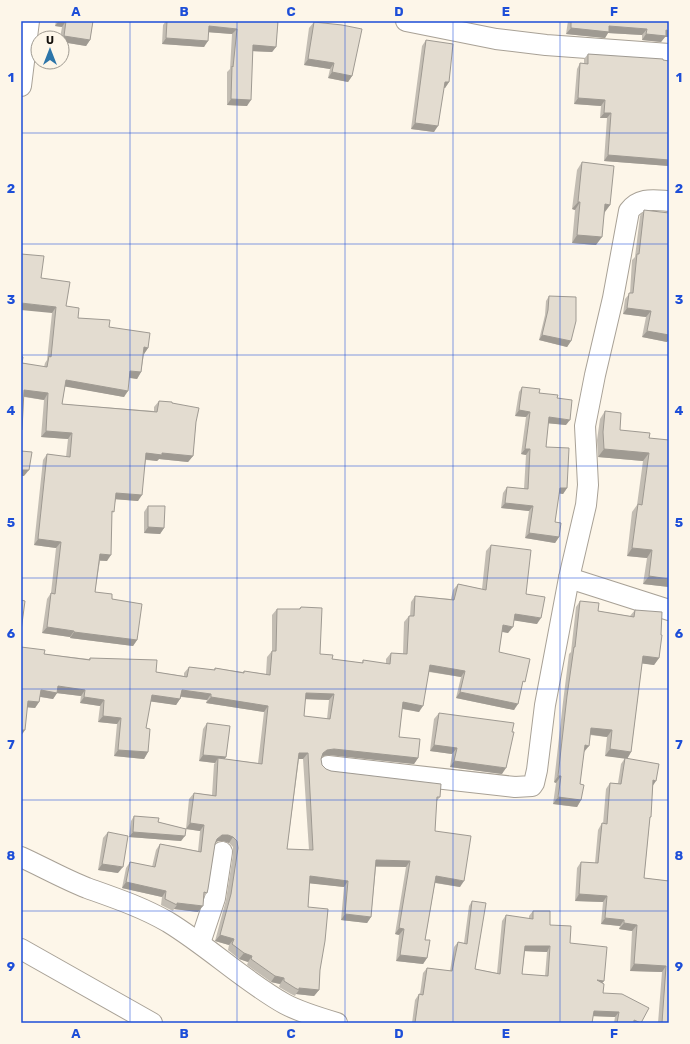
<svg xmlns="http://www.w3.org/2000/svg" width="690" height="1044" font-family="Rubik,sans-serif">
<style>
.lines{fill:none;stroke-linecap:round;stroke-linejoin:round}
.minor-casing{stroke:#a8a196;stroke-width:22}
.minor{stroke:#fff;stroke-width:20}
.wall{fill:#c3bdb3;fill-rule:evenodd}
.shaded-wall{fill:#9f9a92}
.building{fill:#e3dcd0;stroke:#9f9a92;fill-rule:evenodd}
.grid{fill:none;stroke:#1d4ed8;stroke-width:1;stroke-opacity:0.55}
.neatline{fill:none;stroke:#1d4ed8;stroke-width:1.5}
.grid-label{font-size:13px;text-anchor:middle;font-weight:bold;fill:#1d4ed8}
</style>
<rect width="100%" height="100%" fill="#fdf6e9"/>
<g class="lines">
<defs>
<g id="minor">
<path d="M406 21 496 39 546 45 669 54"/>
<path d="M21 86 29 21"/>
<path d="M569 578 669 610"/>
<path d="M328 766 515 787 532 786 534 783 537 770 545 705 569 578 586 505 588 485 585 426 595 375 613 298 629 211C639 197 654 200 669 201"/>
<path d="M21 857C43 867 64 879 87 888 115 898 142 907 168 922 209 947 244 981 285 1004 300 1012 320 1018 337 1023"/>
<path d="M200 943 215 898 222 852"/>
<path d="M21 949 152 1023"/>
</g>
</defs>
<!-- minor casing -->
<use href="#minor" class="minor-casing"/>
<!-- minor -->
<use href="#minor" class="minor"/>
</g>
<!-- wall -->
<g class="wall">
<path d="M56 21H93L90 40 86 46 62 42V38H60L62 27 55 26Z"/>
<path d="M166 21H278L276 47 272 52 253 51 247 106 227 105V72L230 69 232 34 209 32 204 47 162 44 163 25Z"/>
<path d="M568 21H669V37H665L661 42 642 40V35L608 33 605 38 566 34Z"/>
<path d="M314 22 352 76 348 82 328 78 330 69 304 65 309 28Z"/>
<path d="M426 40 449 82 445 88H444L434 132 411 129 422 46Z"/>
<path d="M588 54 669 61V174H668L669 166 604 161 607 118H600L601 106 574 104 577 69 580 63 584 64V59Z"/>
<path d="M582 162 610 205 605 212 596 245 572 243 575 210 572 209 577 170Z"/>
<path d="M644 210 667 342 642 337 646 317 623 314 625 299 630 293 632 260 635 257 640 216Z"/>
<path d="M41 278 66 306 78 318 109 327 148 348 144 354 141 372 137 379 129 378 124 397 65 386 62 404 154 411V407L159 401 172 403 196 422 193 456 188 462 159 459 157 461 146 460 138 501 116 499 112 514 107 561H100L95 592 112 599 137 640 133 646 70 638V637L42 633 47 599 51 593 56 548 34 545 43 460 47 454 66 457 68 439 41 437 44 400 24 397 22 363 44 367 45 363 47 360 52 313Z"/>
<path d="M549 296 571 341 567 347 539 340 545 315 546 301Z"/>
<path d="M522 387 539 393 557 398 566 425 548 423 546 447 567 488 563 494 559 493 555 522 559 537 555 543 525 538 529 511 501 508 503 493 507 487 524 489 526 455 521 454 526 417 515 416 519 392Z"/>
<path d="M605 411 620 430 649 438 669 587 643 584 647 558 627 556 632 512 637 505 643 461 598 457 597 440 600 419Z"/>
<path d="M148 506 164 528 160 534 144 533V512Z"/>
<path d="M491 545 526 594 537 624 514 620 508 633 502 632 499 652 522 687 514 710 456 698 461 677 429 672 419 712 402 709 399 737 418 758 414 764 329 755 323 756 322 757 321 759 322 765 326 769 331 771 440 797 436 802 435 831 460 887 435 883 425 940 427 958 423 964 396 961 399 935 395 934 406 867H376L371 917 367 923 341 920 344 887 310 883 308 907 320 970 319 990 314 996 296 994 295 996 291 994 279 987 280 984 271 982 247 965 248 962 239 959 228 950 229 945 215 941 226 900 233 854V847L229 843 223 841H218L215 843 207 893 204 897 198 912 174 909 173 911 161 905 162 897 122 888 126 868 130 862 152 867 156 850 160 844 198 851 200 831 186 829 181 841 129 837 131 821 134 816 186 829 189 799 194 793 212 795 214 764 215 763 199 761 203 729 207 723 225 759 258 763 264 712 206 703 207 700 181 697 180 699 176 705 150 701 146 728 148 752 144 759 114 756 117 724 98 722 100 706 80 703 81 696 57 693 53 699 40 697 39 702 35 708 27 707 21 736V647L44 654 89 659 90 658 156 672 184 676V673L189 667 214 670 215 668 243 672 244 671 266 674 267 657 272 651V615L277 609H299L301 607 320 654 332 659 362 663 363 660 386 664V659L391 653 403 654 404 622 409 616H410L411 602 415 596 451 599 453 590 458 584 482 589 486 551ZM305 699 329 700 327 719 304 716ZM299 759H303L309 850 287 849Z"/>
<path d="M580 601 598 611 630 616 635 610 659 658 654 665 642 663 631 752 627 759 653 786 644 878 669 881V1023H658L662 972 630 971 632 931 619 929 620 926 601 924 603 902 575 901 577 868 581 862 595 863 598 830 602 823 603 824 606 789 610 783H618L621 764 625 758 605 756 607 737 590 735 584 752 580 784 581 800 577 807 553 804 556 783 554 782 563 702 569 654 571 652 576 607Z"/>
<path d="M439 713 502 774 450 767 452 754 430 751 434 719Z"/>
<path d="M108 832 118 873 98 870 103 838Z"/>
<path d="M472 901 475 969 497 973 502 921 506 915 529 919V916L533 911 570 943 602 983 603 993 641 1023H614L615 1017 593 1016 592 1023H412L415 1000 419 994H420L423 973 427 968 450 971 454 947 458 942 464 943 469 906ZM525 951 547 952 545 976 522 974Z"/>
</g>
<!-- shaded-wall -->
<g class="shaded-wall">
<path d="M59 21H66L62 27 55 26Z"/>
<path d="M209 26 237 29 232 34 205 32Z"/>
<path d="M609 26 647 29 642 35 608 33 605 38 566 34 571 28Z"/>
<path d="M666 30 669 31V37H665L661 42 642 40 646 34Z"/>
<path d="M64 36 90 40 86 46 62 42V38Z"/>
<path d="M166 38 208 41 204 47 162 44Z"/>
<path d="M253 45 276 47 272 52 249 51Z"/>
<path d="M308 59 334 63 330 69 304 65Z"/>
<path d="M332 72 352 76 348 82 328 78Z"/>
<path d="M445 82H449L445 88H440Z"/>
<path d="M578 98 605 100 601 106 574 104Z"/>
<path d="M231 99 251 100 247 106 227 105Z"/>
<path d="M604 113H611L607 118H600Z"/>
<path d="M415 123 438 126 434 132 411 129Z"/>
<path d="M608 155 669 160V166L604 161Z"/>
<path d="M578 202H580L575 210 572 209Z"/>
<path d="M605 204 610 205 604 213Z"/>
<path d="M577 235 602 237 596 245 572 243Z"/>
<path d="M21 303 56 307 52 313 21 310Z"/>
<path d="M627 308 651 311 646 317 623 314Z"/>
<path d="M647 331 669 335V340L667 342 642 337Z"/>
<path d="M542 335 571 341 567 347 539 340Z"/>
<path d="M144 347 148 348 144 354Z"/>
<path d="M130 371 141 372 137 379 126 377Z"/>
<path d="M66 380 128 391 124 397 62 386Z"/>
<path d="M24 390 48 393 44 400 21 396Z"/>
<path d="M519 410 530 412 526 417 515 416Z"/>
<path d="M549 417 570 420 566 425 545 423Z"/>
<path d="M46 431 72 433 68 439 41 437Z"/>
<path d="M525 449H530L526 455 521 454Z"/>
<path d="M604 449 649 453 643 461 598 457Z"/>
<path d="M146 453H162L193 456 188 462 159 459 157 461 142 459Z"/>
<path d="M21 470H29L24 476H21Z"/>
<path d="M560 488H567L563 494 556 493Z"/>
<path d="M116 493 142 495 138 501 112 499Z"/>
<path d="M505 503 533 506 529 511 501 508Z"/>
<path d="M148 527 164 528 160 534 144 533Z"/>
<path d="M529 533 559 537 555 543 525 538Z"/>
<path d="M38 539 61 542 56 548 34 545Z"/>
<path d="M632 548 652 550 647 558 627 556Z"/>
<path d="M100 554 111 555 107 561 96 560Z"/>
<path d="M649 576 669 579V587L643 584Z"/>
<path d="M515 614 541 618 537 624 511 620Z"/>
<path d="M503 625 513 627 508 633 499 631Z"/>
<path d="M47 627 74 631 70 637 42 633Z"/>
<path d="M74 632 137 640 133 646 70 638Z"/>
<path d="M643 656 659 658 654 665 638 663Z"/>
<path d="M430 665 465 671 461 677 426 671Z"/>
<path d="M58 686 85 690 81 696 56 693H57L53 699 36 696 41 690Z"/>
<path d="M182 690 211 694 207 700 177 696Z"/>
<path d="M460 692 518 704 514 710 456 698Z"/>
<path d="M306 693 334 694 329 700 302 699Z"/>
<path d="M152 695 180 699 176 705 147 701Z"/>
<path d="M84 697 104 700 100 706 80 703Z"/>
<path d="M211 697 268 706 264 712 206 703Z"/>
<path d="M28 701 39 702 35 708 24 707Z"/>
<path d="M403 702 423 706 419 712 399 708Z"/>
<path d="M103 716 121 718 117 724 98 722Z"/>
<path d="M591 728 612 730 607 737 587 734Z"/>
<path d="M21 730H25L21 736Z"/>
<path d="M434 745 457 748 452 754 430 751Z"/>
<path d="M585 745 589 746 584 752Z"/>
<path d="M334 749 418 758 414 764 329 755 323 756 319 760 323 753 327 750Z"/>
<path d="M610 749 631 752 627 759 605 756Z"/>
<path d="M118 750 148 752 144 759 114 756Z"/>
<path d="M299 753H308L303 759H295Z"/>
<path d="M203 755 226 757 222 763 218 758 215 763 199 761Z"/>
<path d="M454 761 506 768 502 774 450 767Z"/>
<path d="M558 776H561L556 783 554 782Z"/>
<path d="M653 780 656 781 652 787Z"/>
<path d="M558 797 581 800 577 807 553 804Z"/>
<path d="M190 823 204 825 200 831 186 829Z"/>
<path d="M133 832 185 836 181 841 129 837Z"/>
<path d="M222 835H228L233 837 229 843 223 841H218L213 845 217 839Z"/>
<path d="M376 860 410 861 406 867 372 866Z"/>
<path d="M102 864 123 867 118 873 98 870Z"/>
<path d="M310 876 348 881 344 887 306 883Z"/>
<path d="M436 876 464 881 460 887 431 882Z"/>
<path d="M126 882 166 891 162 897 122 888Z"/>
<path d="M579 894 607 896 603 902 575 901Z"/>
<path d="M177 903 203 906 198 912 174 909 177 905Z"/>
<path d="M345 914 371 917 367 923 341 920Z"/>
<path d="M605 918 624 920 620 926 601 924Z"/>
<path d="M624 923 637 925 632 931 619 929Z"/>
<path d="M399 928 404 929 399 935 395 934Z"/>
<path d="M220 935 234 939 229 945 215 941Z"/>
<path d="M525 946H550L547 952 522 951Z"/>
<path d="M244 953 252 956 248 962 239 959Z"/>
<path d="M400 955 427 958 423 964 396 961Z"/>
<path d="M634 964 666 966 662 972 630 971Z"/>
<path d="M275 976 284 978 280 984 271 982Z"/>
<path d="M597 980 604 981 600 986Z"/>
<path d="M299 988 319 990 314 996 296 994 299 990Z"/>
<path d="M594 1011 619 1012 615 1017 590 1016Z"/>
</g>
<!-- building -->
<g class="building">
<path d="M65 21H93L90 40 64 36 66 21Z"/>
<path d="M167 21H278L276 47 253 45 251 100 231 99 232 66 233 67 237 29 209 26 208 41 166 38Z"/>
<path d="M571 21H669V31L666 30V36L646 34 647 29 609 26V32L571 28Z"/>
<path d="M314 22 342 25 362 29 352 76 332 72 334 63 308 59Z"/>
<path d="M426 40 453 44 449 82H445L438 126 415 123Z"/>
<path d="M588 54 663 59V60L669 61V160L608 155 611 113H604L605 100 578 98 580 63 588 64Z"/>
<path d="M582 162 614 166 610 205 605 204 602 237 577 235 580 202H578Z"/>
<path d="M644 210 669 213V335L647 331 651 311 627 308 629 293H633L637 254H639Z"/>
<path d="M21 254 44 256 41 278 70 282 66 306 79 308 78 318 110 320 109 327 150 333 148 348 144 347 141 372 130 371 128 391 66 380 62 404 157 412 159 401 172 402V403L199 408 196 422 193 456 162 453V455L146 453 142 495 116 493 114 512 112 511 111 555 100 554 95 592 112 594V599L142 604 137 640 74 632V631L47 627 51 593 55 594 61 542 38 539 47 454 70 457 72 433 46 431 48 393 24 390 22 430H21V356L23 357 22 363 47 367 49 356 51 357 56 307 21 303Z"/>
<path d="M549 296 576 297V321L571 341 542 335 548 310Z"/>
<path d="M522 387 540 389 539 393 558 395 557 398 572 400 570 420 549 417 546 447 569 448 567 488H560L555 522 561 523 559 537 529 533 533 506 505 503 507 487 528 489 530 449H525L530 412 519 410Z"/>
<path d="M605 411 621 413 620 430 650 433 649 438 669 440V579L649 576 652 550 632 548 638 504 642 505 649 453 604 449 603 432Z"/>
<path d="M21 451 32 452 29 470H21Z"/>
<path d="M148 506H165L164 528 148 527Z"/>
<path d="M491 545 531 550 526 594 545 597 541 618 515 614 513 627 503 625 499 652 530 659 525 682 523 681 518 704 460 692 465 671 430 665 423 706 403 702 399 737 420 739 418 758 334 749 327 750 323 753 321 759 322 765 326 769 331 771 441 784 440 797H437L435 831 471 836 464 881 436 876 425 940H430L427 958 400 955 404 929 399 928 410 861 376 860 371 917 345 914 348 881 310 876 308 907 328 909 325 941 320 970 319 990 299 988V990L295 988 284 981V978L275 976 251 959 252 956 244 953 232 944 234 939 220 935 231 894 238 848 237 841 233 837 228 835H222L217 839 215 844 208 889 207 893 204 892 203 906 177 903V905L165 899 166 891 126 882 130 862 155 867 160 844 201 852 204 825 190 823 194 793 216 796 218 758 262 764 268 706 211 697V694L182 690 180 699 152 695 146 728 150 729 148 752 118 750 121 718 103 716 104 700 84 697 85 690 58 686 57 693 41 690 39 702 28 701 25 730H21V647L45 650 44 654 90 660V658L157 660 156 672 187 677 189 667 215 670V668L244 673V671L270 675 272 651H276L277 609H300L301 607 322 608 320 654 333 655 332 659 363 663V660L390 664 391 653 407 654 409 616H414L415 596 454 600 458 584 486 590ZM306 693 334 694 330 719 304 716ZM299 753H308L313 850 287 849Z"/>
<path d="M21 600 25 601 21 631Z"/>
<path d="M580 601 599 603 598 611 634 617 635 610 662 612 661 635H662L659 658 643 656 631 752 610 749 612 730 591 728 589 746 585 745 580 784 584 785 581 800 558 797 561 776H558L567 696 574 647H575Z"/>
<path d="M439 713 514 723 512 732H514L506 768 454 761 457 748 434 745Z"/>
<path d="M207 723 230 726 226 757 203 755Z"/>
<path d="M625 758 659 764 656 781 653 780 651 817H650L644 878 669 881V1023H662L666 966 634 964 637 925 624 923V920L605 918 607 896 579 894 581 862 598 863 602 823 607 824 610 783 621 784Z"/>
<path d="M134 816 159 818 158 822 186 829 185 836 133 832Z"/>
<path d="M108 832 128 836 123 867 102 864Z"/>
<path d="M472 901 486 903 475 969 500 974 506 915 533 919V911H550V925L571 926 570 943 607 947 604 981 597 980 604 984 603 993 622 994 649 1008 641 1023 634 1020V1023H617L619 1012 594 1011 592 1023H415L419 994 423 995 427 968 452 971 458 942 467 944ZM525 946H550L548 976 522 974Z"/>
</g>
<!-- grid -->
<path class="grid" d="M130 21V1023M237 21V1023M345 21V1023M453 21V1023M560 21V1023M21 133H669M21 244H669M21 355H669M21 466H669M21 578H669M21 689H669M21 800H669M21 911H669"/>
<!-- border -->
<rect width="690" height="1044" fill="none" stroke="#fdf6e9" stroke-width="44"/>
<!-- north arrow -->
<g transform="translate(50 50)"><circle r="19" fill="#fdf6e9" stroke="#9f9a91"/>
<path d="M0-3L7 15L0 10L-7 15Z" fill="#2c75a9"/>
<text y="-6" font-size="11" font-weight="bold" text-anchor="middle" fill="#13100c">U</text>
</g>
<rect x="22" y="22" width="646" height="1000" class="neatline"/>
<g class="grid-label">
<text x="76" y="16">A</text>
<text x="184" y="16">B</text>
<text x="291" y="16">C</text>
<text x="399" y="16">D</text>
<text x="506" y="16">E</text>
<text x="614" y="16">F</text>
<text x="11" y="82">1</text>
<text x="679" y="82">1</text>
<text x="11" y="193">2</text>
<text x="679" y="193">2</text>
<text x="11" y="304">3</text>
<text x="679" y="304">3</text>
<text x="11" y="415">4</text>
<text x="679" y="415">4</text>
<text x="11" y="527">5</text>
<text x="679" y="527">5</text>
<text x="11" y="638">6</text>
<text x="679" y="638">6</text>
<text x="11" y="749">7</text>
<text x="679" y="749">7</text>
<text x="11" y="860">8</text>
<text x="679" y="860">8</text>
<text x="11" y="971">9</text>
<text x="679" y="971">9</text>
<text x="76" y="1038">A</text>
<text x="184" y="1038">B</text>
<text x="291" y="1038">C</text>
<text x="399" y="1038">D</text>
<text x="506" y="1038">E</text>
<text x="614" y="1038">F</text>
</g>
</svg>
